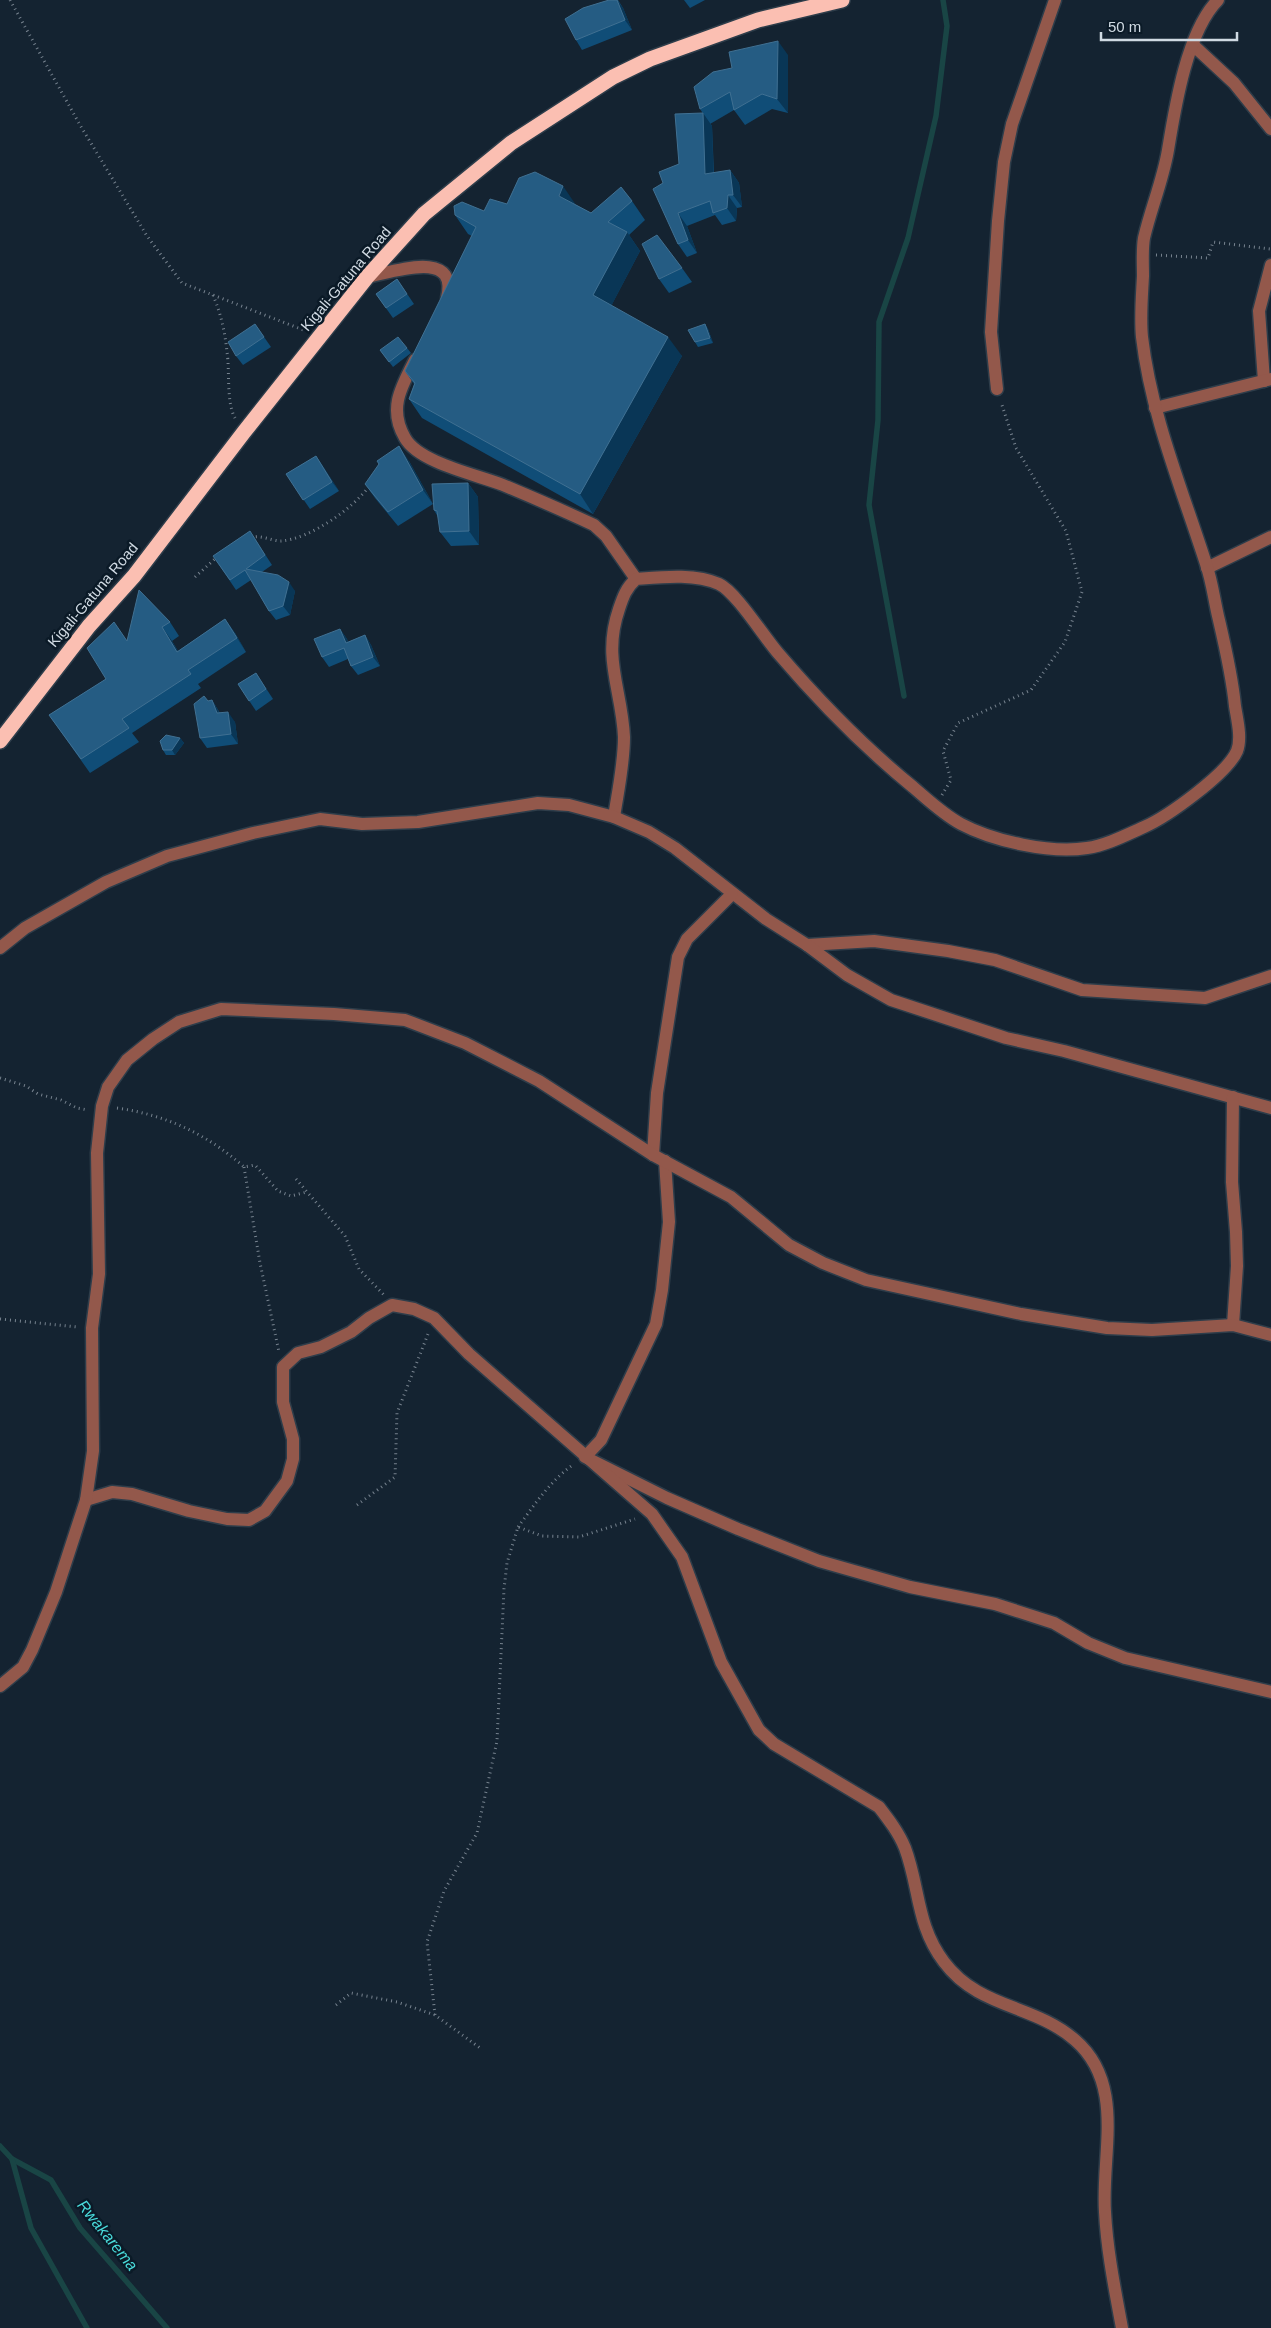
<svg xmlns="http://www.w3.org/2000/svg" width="1271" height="2328" font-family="Arial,sans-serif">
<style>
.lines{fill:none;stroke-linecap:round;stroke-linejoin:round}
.stream{stroke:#194545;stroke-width:5.5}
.minor-casing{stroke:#2e3d4a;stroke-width:15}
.highway-casing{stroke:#2e3d4a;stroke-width:18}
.path{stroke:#77838f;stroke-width:3;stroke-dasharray:1 4;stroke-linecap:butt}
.minor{stroke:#93584b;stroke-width:12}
.highway{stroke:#fbbfb2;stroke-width:15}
.wall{fill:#104d77}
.shaded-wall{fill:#093656}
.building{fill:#255c83;stroke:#407092}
.labels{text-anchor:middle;stroke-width:5;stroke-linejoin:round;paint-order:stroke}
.street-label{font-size:15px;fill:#d0dae3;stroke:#0b1a27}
.water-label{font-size:16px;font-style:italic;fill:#49dada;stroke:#0b1a27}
</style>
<rect width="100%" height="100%" fill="#142331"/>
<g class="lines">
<!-- stream -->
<g class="stream">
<path d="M904 696 869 505 878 420 879 322 908 238 936 116 947 26 943 0"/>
<path d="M0 2146 12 2159 51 2180 80 2228 167 2328"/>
<path d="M12 2159 31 2228 87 2328"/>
</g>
<defs>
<g id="minor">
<path d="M1193 45 1234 83 1271 129"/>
<path d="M367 277C393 272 459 248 447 298"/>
<path d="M415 360C401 387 388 409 405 438 419 463 478 475 503 485 534 498 564 511 594 525L606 536 636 579"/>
<path d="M1264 381 1259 311 1271 265"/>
<path d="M997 389 991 332 998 221 1004 162 1012 124 1055 0"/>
<path d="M1155 408 1271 379"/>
<path d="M1207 568 1271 537"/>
<path d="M614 817C618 791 624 764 624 737 622 690 602 658 619 609 623 597 626 588 636 579 661 577 695 573 719 584 736 592 764 637 778 653 819 701 864 747 913 787 928 800 944 815 961 824 993 841 1051 854 1087 848 1107 845 1126 835 1144 827 1167 817 1227 774 1237 751 1242 738 1237 719 1235 706 1232 675 1225 646 1218 616 1214 599 1212 581 1206 564 1182 489 1151 415 1142 337 1140 317 1142 296 1143 276 1143 264 1142 250 1144 238 1151 208 1163 180 1168 150 1175 107 1187 31 1218 0"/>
<path d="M807 945 874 941 948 951 995 960 1082 990 1205 998 1271 976"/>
<path d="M0 948 25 928 106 882 167 856 253 833 320 819 362 824 418 822 538 803 569 805 614 817 649 832 675 848 766 919 807 945 847 975 891 1000 1006 1038 1064 1051 1271 1108"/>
<path d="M653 1155 657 1093 678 957 687 939 732 894"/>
<path d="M665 1161 669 1222 662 1290 656 1324 601 1440 585 1457 667 1498 738 1529 819 1561 910 1587 995 1604 1054 1623 1088 1643 1125 1658 1271 1692"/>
<path d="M1233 1325 1237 1266 1236 1232 1232 1182 1233 1097"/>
<path d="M86 1500 112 1492 132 1494 189 1511 227 1519 249 1520 265 1511 287 1481 293 1459V1439L283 1402V1367L298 1353 321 1347 351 1332 369 1318 392 1305 414 1309 434 1318 469 1354 652 1514 682 1557 721 1662 759 1730 774 1744 879 1807C889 1820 899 1833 905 1848 920 1888 916 1925 944 1962 979 2009 1034 2004 1075 2040 1126 2084 1101 2154 1105 2212 1107 2251 1115 2290 1122 2328"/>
<path d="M0 1686 23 1667 32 1650 56 1592 86 1500 93 1451 92 1328 99 1274 97 1153 102 1106 108 1087 127 1060 153 1039 179 1022 221 1009 334 1014 405 1020 465 1043 539 1081 653 1155 731 1197 789 1245 823 1263 866 1280 1021 1314 1107 1328 1152 1330 1233 1325 1271 1335"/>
</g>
<path id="highway" d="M0 741 89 626 134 576 244 432 367 277 424 214 511 143 613 77 650 59 758 20 842 0"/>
</defs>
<!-- minor casing -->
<use href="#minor" class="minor-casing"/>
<!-- highway casing -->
<use href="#highway" class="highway-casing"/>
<!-- path -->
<g class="path">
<path d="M10 0 80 125 147 236 182 283 306 331"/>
<path d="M1156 255 1208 258 1213 242 1270 249"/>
<path d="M213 295C221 314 225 332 227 352 230 371 226 402 235 418"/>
<path d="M251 538C260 534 271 541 281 541 310 539 354 508 370 485"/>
<path d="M195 577 217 557"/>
<path d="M942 795 951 780 943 751 958 723 1031 690 1065 642 1082 592 1066 531 1016 448 1001 402"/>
<path d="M0 1078 26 1086 38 1094 61 1100 77 1108 88 1110"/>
<path d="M117 1108C166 1115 207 1134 244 1167L255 1165 278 1191 291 1196 307 1192"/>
<path d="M244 1167 260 1263 279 1352"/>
<path d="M296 1179 345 1236 359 1269 384 1295"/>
<path d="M0 1319 77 1327"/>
<path d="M357 1505 395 1477 397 1413 428 1334"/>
<path d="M518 1527C535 1504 550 1481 574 1464"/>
<path d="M336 2005 351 1993 397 2002 435 2015 480 2048"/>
<path d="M435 2015 427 1942 444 1891 477 1833 497 1741 504 1589 507 1563 518 1527 542 1536 579 1537 635 1519"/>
</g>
<!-- minor -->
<use href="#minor" class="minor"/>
<!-- highway -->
<use href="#highway" class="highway"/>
</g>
<!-- wall -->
<g class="wall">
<path d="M609 0H618L623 8 632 30 582 50 576 40Z"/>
<path d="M684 0H705L690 8Z"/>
<path d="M788 55V113L772 109 745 125 734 110 710 124 700 109Z"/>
<path d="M703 113 712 126 714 173 730 170 739 183 742 207 737 208 736 221 722 225 715 215 687 226 697 253 687 257 678 244 679 164Z"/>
<path d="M632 201 645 220 629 235 640 251 611 306 682 356 593 514 422 418 409 399 414 384 405 371 472 236 468 234 455 215 484 211 507 204 576 205 591 213Z"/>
<path d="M682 268 692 282 669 293 659 279Z"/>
<path d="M397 279 414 304 393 318 376 294Z"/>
<path d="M255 324 271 347 243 365 236 356Z"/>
<path d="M705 324 708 329 713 343 698 347 695 342Z"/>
<path d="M407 348 411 353 393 367 380 350Z"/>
<path d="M316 456 339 491 310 509 286 474Z"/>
<path d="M409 461 433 504 398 526 375 498 365 484Z"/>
<path d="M468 483 478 497 479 545 451 546 440 532 438 517 434 510Z"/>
<path d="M250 531 272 565 262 572 295 591 290 615 276 620 269 611 251 580 236 590 213 556Z"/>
<path d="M225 619 235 633 246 652 198 684 201 688 132 733 139 742 90 773 49 715 106 679 127 641 170 622 179 636 172 641 178 651Z"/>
<path d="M340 629 347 639 348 642 365 635 371 645 380 666 358 675 351 666 348 659 329 667 322 657Z"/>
<path d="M256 673 273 699 256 711 238 684Z"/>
<path d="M212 700 220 713 235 722 238 744 207 748 200 738 208 701Z"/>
<path d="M180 738 184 743 175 755H166L163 750Z"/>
</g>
<!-- shaded-wall -->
<g class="shaded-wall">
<path d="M617 0 623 8 632 30 625 20Z"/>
<path d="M778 41 788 55V113L777 99Z"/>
<path d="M703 113 712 126 714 187 705 174Z"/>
<path d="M730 170 739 183 742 207 733 195Z"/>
<path d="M563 186 576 205 559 196Z"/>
<path d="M728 195 737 208 736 221 727 208Z"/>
<path d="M678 213 687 226 697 253 688 240Z"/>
<path d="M627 232 640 251 607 314 593 295Z"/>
<path d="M705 324 708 329 713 343 710 338Z"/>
<path d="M668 337 682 356 593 514 580 494Z"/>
<path d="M399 446 409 461 433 504 423 490Z"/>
<path d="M316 456 323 466 339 491 332 482Z"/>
<path d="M468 483 478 497 479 545 469 531Z"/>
<path d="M289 582 295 591 290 615 283 606Z"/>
<path d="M225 619 235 633 246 652 237 638Z"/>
<path d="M162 627 172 641 187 666 177 652Z"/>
<path d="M340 629 347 639 352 653 346 643Z"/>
<path d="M365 635 371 645 380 666 373 657Z"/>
<path d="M212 700 218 710 224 723 217 713Z"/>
<path d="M228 712 235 722 238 744 231 734Z"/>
<path d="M180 738 184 743 175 755 172 750Z"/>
</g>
<!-- building -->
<g class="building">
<path d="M609 0H617L625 20 576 40 565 19 583 8Z"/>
<path d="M778 41 777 99 762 94 734 110 730 92 700 109 694 87 713 72 732 68 729 52Z"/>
<path d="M703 113 705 174 730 170 733 195H728L727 208 713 213 710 201 678 213 688 240 678 244 653 189 663 183 659 172 679 164 675 114Z"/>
<path d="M535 172 563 186 559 196 591 213 621 187 632 201 608 222 627 232 593 295 668 337 580 494 409 399 415 383 405 371 476 227 455 215 454 206 462 202 484 211 490 199 507 204 519 178Z"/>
<path d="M657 235 682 268 659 279 642 244Z"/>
<path d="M397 279 407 294 386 308 376 294Z"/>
<path d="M255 324 264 337 236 356 228 342Z"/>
<path d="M705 324 710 338 695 342 688 330Z"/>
<path d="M398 337 407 348 389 362 380 350Z"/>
<path d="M399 446 423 490 388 512 365 484 379 464 377 461Z"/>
<path d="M316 456 332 482 303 500 286 474Z"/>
<path d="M468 483 469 531 440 532 437 511 434 510 432 484Z"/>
<path d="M250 531 265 555 246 569 278 575 289 582 283 606 269 611 245 570 230 580 213 556Z"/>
<path d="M139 590 170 622 162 627 177 652 225 619 237 638 188 670 191 674 122 719 129 728 81 759 49 715 106 679 87 648 114 622 127 641Z"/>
<path d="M340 629 346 643 365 635 373 657 351 666 344 648 322 657 314 639Z"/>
<path d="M256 673 266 689 249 701 238 684Z"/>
<path d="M204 696 208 701 212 700 217 713 228 712 231 734 200 738 194 704Z"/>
<path d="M166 735 180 738 172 750H163L160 741Z"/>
</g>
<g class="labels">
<!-- street labels -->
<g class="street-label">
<text transform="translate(346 279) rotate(-50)" y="5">Kigali-Gatuna Road</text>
<text transform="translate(93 595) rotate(-50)" y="5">Kigali-Gatuna Road</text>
</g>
<!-- water labels -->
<g class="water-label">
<text transform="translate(108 2235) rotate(51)" y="6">Rwakarema</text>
</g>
</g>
<!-- scale -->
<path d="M1101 32v8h136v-8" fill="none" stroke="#d0dae3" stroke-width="2.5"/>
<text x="1108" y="32" font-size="15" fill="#d0dae3" stroke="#0b1a27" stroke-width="4" paint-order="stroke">50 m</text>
</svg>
